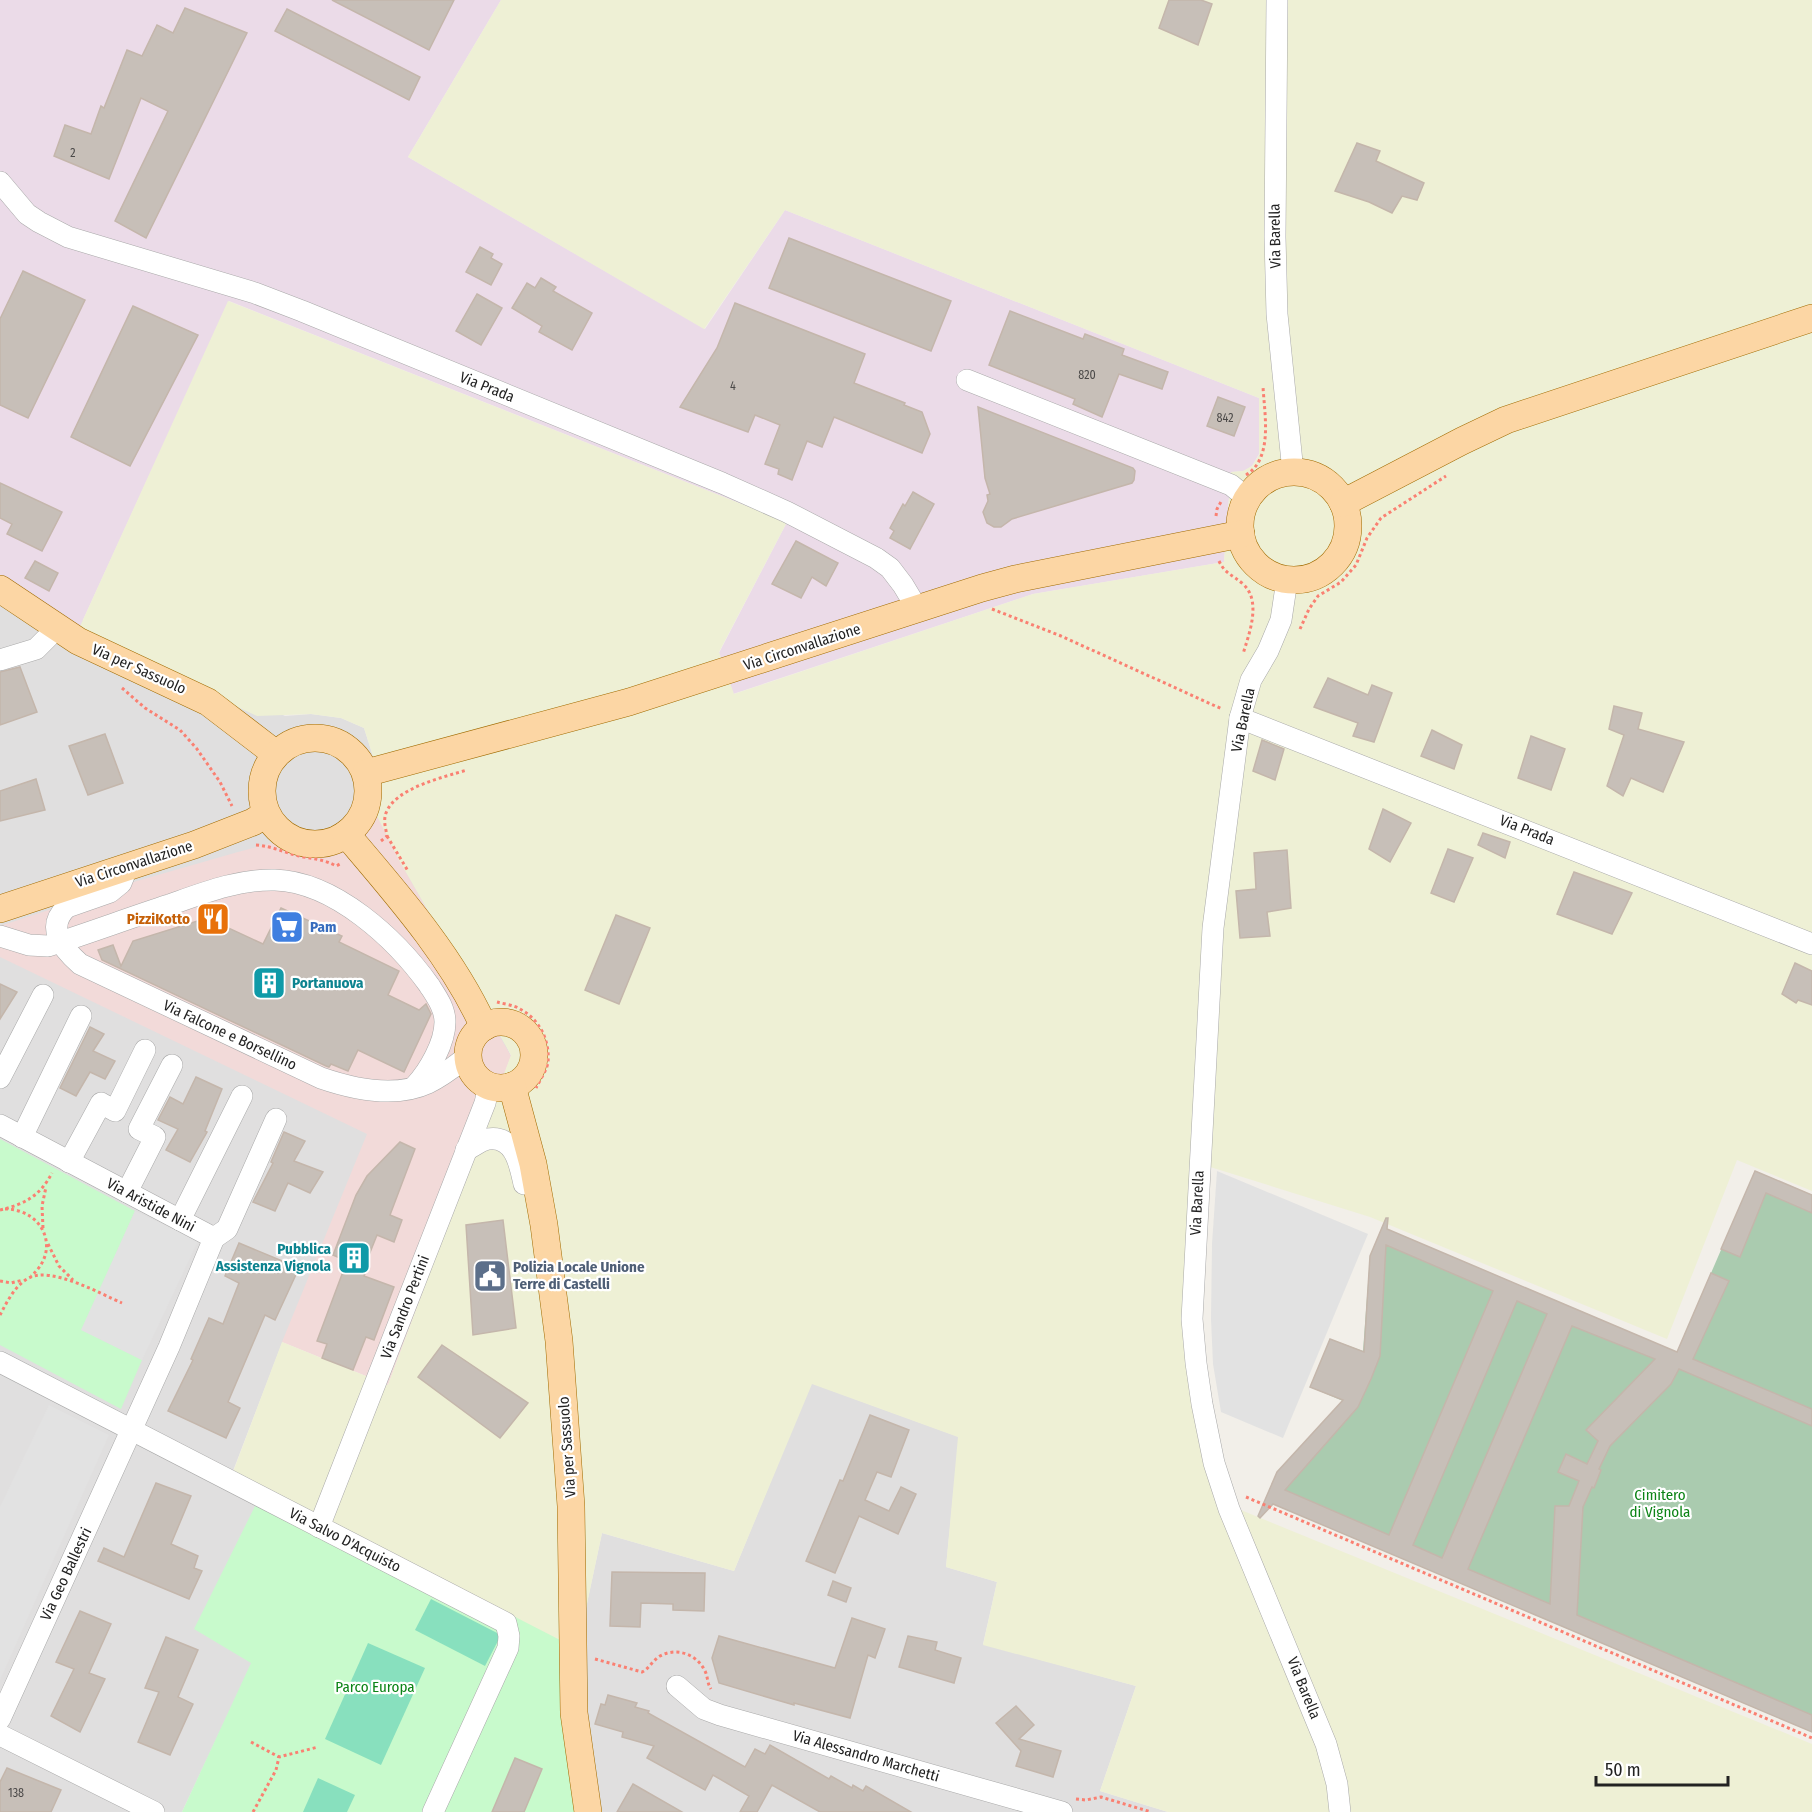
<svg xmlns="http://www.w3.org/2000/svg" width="1812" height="1812" font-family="'Fira Sans Condensed',sans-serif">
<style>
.residential{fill:#e0dfdf}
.commercial{fill:#f2dad9}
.industrial{fill:#ebdbe8}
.farmland{fill:#eef0d5}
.cemetery{fill:#aacbaf}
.park{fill:#c8facc}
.pitch{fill:#88e0be}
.parking{fill:#e2e2e2}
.building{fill:#c7bfb8;stroke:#c4b6ab;stroke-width:1.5;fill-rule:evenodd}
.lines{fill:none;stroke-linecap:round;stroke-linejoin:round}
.minor-casing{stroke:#a9a9a9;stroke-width:22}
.major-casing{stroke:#a06b00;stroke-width:28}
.path{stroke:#fa8072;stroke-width:3;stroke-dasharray:3 3;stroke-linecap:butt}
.minor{stroke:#fff;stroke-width:21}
.major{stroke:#fcd6a4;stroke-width:27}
.labels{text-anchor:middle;stroke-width:4.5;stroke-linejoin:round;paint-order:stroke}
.number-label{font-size:12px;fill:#4b4948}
.street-label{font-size:15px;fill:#222;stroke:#fff}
.food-label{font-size:15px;font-weight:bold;fill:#c56008;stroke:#fff;text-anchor:end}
.shop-label{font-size:15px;font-weight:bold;fill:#366cbe;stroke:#fff;text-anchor:start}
.culture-label{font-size:15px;font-weight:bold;fill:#0d838f;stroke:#fff;text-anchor:start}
.service-label{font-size:15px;font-weight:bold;fill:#4e5e75;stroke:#fff;text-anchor:start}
.park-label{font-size:15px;fill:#0c8416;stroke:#fff}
</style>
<rect width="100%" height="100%" fill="#f2efe9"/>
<!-- residential -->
<g class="residential">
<path d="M0 581 285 716 311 714 341 718 364 728 378 772 511 1056 282 1343 233 1471 264 1488 252 1663 182 1812H0Z"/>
<path d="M811 1383 959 1437 946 1567 997 1582 983 1644 1136 1686 1100 1791 1168 1812H578L577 1650 602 1533 734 1571Z"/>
</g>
<!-- commercial -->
<path class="commercial" d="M377 816 400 862 511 1056 388 1385 282 1342 367 1134 0 957V926L137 881 238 852Z"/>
<!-- industrial -->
<path class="industrial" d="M0 0H501L408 157 705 329 785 210 1259 398V454L1252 466 1244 471 1231 472 1224 562 1033 594 733 694 719 653 787 522 229 301 77 633 0 581Z"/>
<!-- farmland -->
<path class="farmland" d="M501 0H1812V1191L1737 1160 1667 1339 1370 1217 1191 1161 1188 1369 1198 1438 1214 1499 1812 1744V1812H1168L1100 1791 1136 1686 983 1645 997 1582 946 1567 958 1437 812 1384 734 1571 602 1533 577 1651 233 1472 282 1342 388 1385 511 1055 400 862 377 816 378 772 364 728 341 718 311 714 257 716 77 633 228 301 787 522 719 652 734 694 1033 594 1224 562 1231 472 1243 471 1252 466 1259 455V398L785 210 704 329 408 157Z"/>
<!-- cemetery -->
<path class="cemetery" d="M1755 1171 1812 1195V1732L1265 1500 1277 1472 1343 1401 1310 1387 1330 1339 1363 1351 1370 1256 1382 1227 1677 1352Z"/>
<!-- park -->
<g class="park">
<path d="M0 1139 135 1211 82 1330 142 1360 121 1409 0 1345Z"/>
<path d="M264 1488 562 1641 578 1812H182L251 1663 194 1629Z"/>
</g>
<!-- pitch -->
<g class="pitch">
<path d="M431 1599 501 1635 485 1666 415 1630Z"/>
<path d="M368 1643 425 1668 381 1765 325 1739Z"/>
<path d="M318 1778 355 1795 347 1812H303Z"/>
</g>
<!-- parking -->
<g class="parking">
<path d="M1217 1171 1368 1234 1283 1438 1221 1412 1213 1364 1211 1319 1212 1244Z"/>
<path d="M135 1211 198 1241 142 1360 81 1330Z"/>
<path d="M49 1405 109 1435 0 1680V1507Z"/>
</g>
<!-- building -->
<g class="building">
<path d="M332 0H454L429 50Z"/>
<path d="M1169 0H1201L1212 4 1198 45 1159 28Z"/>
<path d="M185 8 247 33 146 238 115 221 168 111 141 98 109 179 54 156 65 125 91 134 101 106 104 108 127 50 142 56 157 25 173 33Z"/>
<path d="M287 9 420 77 409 100 275 31Z"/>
<path d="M1357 143 1380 151 1376 161 1424 183 1417 200 1402 196 1392 213 1369 202 1335 191Z"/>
<path d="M789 238 951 301 931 351 769 288Z"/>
<path d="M480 247 493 254 491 258 502 264 491 285 466 272Z"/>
<path d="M23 271 85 300 28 418 0 405V319Z"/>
<path d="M541 278 556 287 553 291 592 313 572 350 539 332 542 326 512 308 527 283 535 288Z"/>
<path d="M477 294 502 308 481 345 456 331Z"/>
<path d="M735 303 865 354 854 383 905 403 904 405 922 412 930 434 922 453 834 417 822 447 807 441 792 480 778 474 779 469 765 464 780 425 755 415 748 432 680 407 717 348Z"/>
<path d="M133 306 198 335 130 466 71 437Z"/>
<path d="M1010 311 1083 339 1085 334 1124 349 1122 355 1168 372 1162 389 1119 374 1102 417 1073 404 1075 399 989 365Z"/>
<path d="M1218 397 1245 407 1234 436 1207 426Z"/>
<path d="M978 407 1133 468 1135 471 1134 480 1132 483 1012 519 1001 527H994L987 523 983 512 988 501 987 495 990 494 985 478Z"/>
<path d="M0 483 62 512 42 551 7 534 12 524 0 518Z"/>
<path d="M913 492 934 504 910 549 890 538 894 531 890 528 903 504 905 506Z"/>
<path d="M796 541 838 563 826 586 812 577 801 598 772 584Z"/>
<path d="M35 561 58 573 49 591 25 578Z"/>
<path d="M20 667 37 712 0 725V672Z"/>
<path d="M1328 678 1368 695 1372 685 1392 693 1374 742 1353 736 1358 723 1314 707Z"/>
<path d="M1614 706 1642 713 1638 729 1684 742 1663 792 1631 778 1623 796 1607 786 1624 735 1609 729Z"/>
<path d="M1432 730 1462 745 1454 769 1421 756Z"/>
<path d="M105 734 123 783 88 795 69 746Z"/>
<path d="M1531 736 1565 749 1551 790 1518 778Z"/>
<path d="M1262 740 1284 749 1275 780 1253 771Z"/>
<path d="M36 779 45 810 0 821V791Z"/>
<path d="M1383 809 1411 823 1390 862 1369 849Z"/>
<path d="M1483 833 1510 842 1505 858 1478 845Z"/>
<path d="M1448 849 1473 858 1454 902 1431 893Z"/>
<path d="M1287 850 1291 908 1267 912 1270 936 1240 938 1236 891 1256 889 1254 853Z"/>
<path d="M1574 872 1632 893 1612 934 1557 914Z"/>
<path d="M281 908 342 936 339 942 399 971 388 995 419 1010 426 1004 431 1014 404 1072 358 1050 348 1071 331 1064 329 1067 326 1066 102 960 98 950 113 945 121 966 133 941 207 918 263 944Z"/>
<path d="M616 915 650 928 619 1004 585 990Z"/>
<path d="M1795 963 1812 971V1005L1798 1000 1796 1003 1782 994Z"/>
<path d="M0 984 17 992 0 1019Z"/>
<path d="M90 1027 104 1034 93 1051 115 1061 105 1079 90 1072 76 1096 60 1088Z"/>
<path d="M196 1077 222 1089 205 1131 207 1132 190 1162 166 1150 178 1129 158 1120 170 1097 183 1104Z"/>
<path d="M284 1132 305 1141 294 1161 323 1172 310 1193 288 1183 275 1211 253 1202 273 1163 271 1162Z"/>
<path d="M400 1142 415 1149 390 1215 402 1220 394 1242 377 1235 365 1265 368 1266 364 1276 394 1287 374 1340 366 1337 353 1370 322 1358 327 1344 317 1341 347 1261 333 1255 356 1195 367 1176Z"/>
<path d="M1755 1171 1812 1195V1213L1766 1193 1740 1257 1721 1249Z"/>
<path d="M1386 1218H1388L1387 1229 1677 1352 1711 1273 1729 1281 1693 1359 1812 1409V1426L1679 1369 1671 1384 1610 1446 1599 1469 1601 1470 1594 1488 1592 1487 1583 1507 1577 1615 1812 1715V1732L1273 1504 1260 1518 1258 1516 1277 1472 1343 1400 1310 1387 1330 1339 1364 1352 1370 1256ZM1386 1245 1493 1291 1389 1535 1285 1490 1358 1407 1371 1379 1380 1356ZM1517 1301 1547 1314 1442 1558 1413 1545ZM1572 1326 1655 1359 1586 1430 1598 1441 1587 1464 1566 1454 1558 1472 1579 1481 1569 1506H1555L1550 1604 1468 1569Z"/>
<path d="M503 1220 516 1328 473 1335 466 1225Z"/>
<path d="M239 1243 299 1268 275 1320 265 1315 228 1402 240 1408 226 1438 168 1411 193 1360 191 1359 209 1318 223 1324 239 1283 225 1276Z"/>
<path d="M442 1345 528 1403 500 1438 418 1377Z"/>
<path d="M870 1415 909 1430 891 1477 877 1472 865 1500 889 1511 901 1487 916 1494 898 1534 859 1516 835 1573 806 1561 840 1480 843 1481Z"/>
<path d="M156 1483 191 1496 171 1544 198 1556 194 1568 202 1571 189 1599 98 1561 104 1548 124 1557Z"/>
<path d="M612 1572 705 1573 704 1611 673 1610V1604L641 1603 640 1627 610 1626Z"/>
<path d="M833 1581 851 1588 846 1602 828 1595Z"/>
<path d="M80 1611 111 1624 89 1673 105 1679 80 1732 51 1716 74 1669 56 1662Z"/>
<path d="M852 1618 885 1629 875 1658 868 1655 850 1718 794 1703V1705L719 1683 712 1658 719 1636 835 1668Z"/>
<path d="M908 1636 937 1642 935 1650 961 1658 954 1683 899 1667Z"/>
<path d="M166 1637 198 1650 178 1697 193 1704 170 1755 138 1742 159 1692 145 1688Z"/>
<path d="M608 1695 637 1703 635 1707 649 1711 648 1713 745 1767 755 1749 765 1754 770 1745 829 1779 831 1776 852 1788 853 1785 863 1791 866 1786 911 1812H820L772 1785 757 1812H740L749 1796 713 1775 705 1790 647 1758 654 1746 622 1737 623 1732 595 1724 601 1704 605 1705Z"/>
<path d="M1016 1706 1034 1725 1019 1739 1061 1751 1053 1777 1016 1766 1021 1751 996 1723Z"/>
<path d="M515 1758 542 1769 524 1812H492Z"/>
<path d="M7 1768 61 1790 51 1812H0V1782Z"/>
<path d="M633 1784 682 1812H617Z"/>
</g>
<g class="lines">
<defs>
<g id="minor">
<path d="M1277 0 1275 237 1277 314 1293 472"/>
<path d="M0 182 27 214 39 222 68 237 255 293 302 311 722 483 787 512 876 558 890 568 903 585 918 610"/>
<path d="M967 380 1231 485 1248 499"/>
<path d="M1287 580 1281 620 1268 651 1251 680 1240 718 1213 928 1192 1319 1196 1363 1202 1404 1214 1463 1229 1509 1326 1744 1337 1784 1340 1812"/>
<path d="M0 660 36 649 57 628"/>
<path d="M1240 718 1812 944"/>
<path d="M128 866 121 883 110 892 67 907C45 927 62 948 80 964L321 1078C353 1089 396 1098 428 1083 443 1076 455 1066 468 1056"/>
<path d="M0 936 29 945 48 946C89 933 129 918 169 905 203 893 238 879 275 880 335 882 396 939 429 985 436 996 445 1008 445 1022 445 1043 429 1071 415 1086"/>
<path d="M0 1078 43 995"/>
<path d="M0 1125 214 1238 169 1347 0 1719"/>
<path d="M22 1137 81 1016"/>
<path d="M466 1150C473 1147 481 1140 488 1139 515 1135 520 1166 524 1184"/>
<path d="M69 1162 101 1103 115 1111 145 1050"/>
<path d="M127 1192 155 1137 139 1129 172 1065"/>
<path d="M180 1220 242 1096"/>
<path d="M214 1238 227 1229 276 1119"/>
<path d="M0 1362 506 1623 509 1636 508 1648 433 1812"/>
<path d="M319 1527 485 1103 489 1086"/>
<path d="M677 1686 704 1709 720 1715 1062 1812"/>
<path d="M0 1735 154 1812"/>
</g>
<g id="major">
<circle cx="1294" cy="526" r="54"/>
<path d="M1343 503 1462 441 1506 420 1812 318"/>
<path d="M0 589 78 641 208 702 276 754"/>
<circle cx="315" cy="791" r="53"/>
<path d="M366 773 629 702 982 588 1015 579 1241 534"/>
<path d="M346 834C396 893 452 956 484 1027"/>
<path d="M0 909 194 845 253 822 266 814"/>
<circle cx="501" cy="1055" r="33"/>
<path d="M512 1086 533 1164 544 1225 559 1341 571 1506 574 1713 588 1812"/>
</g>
</defs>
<!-- minor casing -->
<use href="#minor" class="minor-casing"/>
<!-- major casing -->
<use href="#major" class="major-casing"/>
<!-- path -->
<g class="path">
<path d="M1246 475C1274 458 1264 412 1263 386"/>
<path d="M1216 516 1217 509 1222 500"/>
<path d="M1219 561C1225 574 1233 575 1243 584 1262 601 1249 634 1243 654"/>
<path d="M992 609 1061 636 1222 709"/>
<path d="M1300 629 1309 609 1318 596 1341 582 1356 565 1367 538 1381 518 1446 476"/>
<path d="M122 688 145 708 180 730 197 749 220 782 232 806"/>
<path d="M387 836 408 871"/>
<path d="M381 841 387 836C386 829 383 821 386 813 395 788 444 777 467 770"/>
<path d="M256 845C273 846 287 854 304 857 316 859 325 860 336 866L342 863"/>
<path d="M497 1002C504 1004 514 1005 520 1009 539 1019 550 1040 548 1062 547 1070 540 1080 536 1088"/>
<path d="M5 1209C43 1209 62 1250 31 1276"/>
<path d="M0 1210C25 1204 40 1196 52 1173"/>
<path d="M43 1228 42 1206 46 1187"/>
<path d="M48 1244 59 1266 73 1280"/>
<path d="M0 1281 11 1283 23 1280"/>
<path d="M0 1315C7 1302 15 1285 29 1278 51 1266 101 1294 122 1303"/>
<path d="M1246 1497 1812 1738"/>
<path d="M595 1659 642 1672C649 1669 652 1661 660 1656 676 1647 697 1654 705 1671 708 1677 707 1683 711 1689"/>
<path d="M251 1742 279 1757"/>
<path d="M1076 1799 1086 1800 1101 1797 1151 1812"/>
<path d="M253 1812 276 1770 279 1757 318 1747"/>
</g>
<!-- minor -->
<use href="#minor" class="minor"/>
<!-- major -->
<use href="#major" class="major"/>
</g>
<!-- icons -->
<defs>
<symbol id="restaurant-square" viewBox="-11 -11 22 22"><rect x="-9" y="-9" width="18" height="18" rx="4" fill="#e8710a" stroke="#fff"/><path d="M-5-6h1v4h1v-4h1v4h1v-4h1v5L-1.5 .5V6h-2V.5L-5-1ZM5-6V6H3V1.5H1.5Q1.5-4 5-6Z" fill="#fff"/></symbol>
<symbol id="supermarket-square" viewBox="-11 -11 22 22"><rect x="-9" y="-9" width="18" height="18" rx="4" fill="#3f7fe0" stroke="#fff"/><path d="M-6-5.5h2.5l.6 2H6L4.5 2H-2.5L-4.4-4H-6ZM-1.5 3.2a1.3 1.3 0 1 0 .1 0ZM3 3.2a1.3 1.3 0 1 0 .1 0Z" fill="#fff"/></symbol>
<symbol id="building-square" viewBox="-11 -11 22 22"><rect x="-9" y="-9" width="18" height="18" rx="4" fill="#0f9aa8" stroke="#fff"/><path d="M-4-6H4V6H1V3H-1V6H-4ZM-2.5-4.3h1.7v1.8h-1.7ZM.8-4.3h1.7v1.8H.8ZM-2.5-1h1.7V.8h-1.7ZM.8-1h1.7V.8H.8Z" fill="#fff"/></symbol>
<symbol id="civic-square" viewBox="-11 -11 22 22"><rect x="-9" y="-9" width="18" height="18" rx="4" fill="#5c6f8a" stroke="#fff"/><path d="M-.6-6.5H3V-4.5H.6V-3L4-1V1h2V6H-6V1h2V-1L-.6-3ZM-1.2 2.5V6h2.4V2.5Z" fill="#fff"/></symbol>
</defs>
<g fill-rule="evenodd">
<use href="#restaurant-square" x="194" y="900" width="38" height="38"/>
<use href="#supermarket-square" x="268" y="908" width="38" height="38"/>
<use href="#building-square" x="250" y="964" width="38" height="38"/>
<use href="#building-square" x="335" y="1239" width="38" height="38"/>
<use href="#civic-square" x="471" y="1257" width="38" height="38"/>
</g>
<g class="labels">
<!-- number labels -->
<g class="number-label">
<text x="73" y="157">2</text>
<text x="1087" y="379">820</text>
<text x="733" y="390">4</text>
<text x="1225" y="422">842</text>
<text x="16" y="1797">138</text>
</g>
<!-- street labels -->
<g class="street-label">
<text transform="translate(1275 236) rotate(-91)" y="5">Via Barella</text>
<text transform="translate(487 387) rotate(22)" y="5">Via Prada</text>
<text transform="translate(802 647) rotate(-18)" y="5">Via Circonvallazione</text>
<text transform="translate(139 669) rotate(24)" y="5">Via per Sassuolo</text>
<text transform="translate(1243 720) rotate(-78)" y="5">Via Barella</text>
<text transform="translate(1527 830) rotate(22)" y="5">Via Prada</text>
<text transform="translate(134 864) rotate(-18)" y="5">Via Circonvallazione</text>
<text transform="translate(230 1035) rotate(25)" y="5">Via Falcone e Borsellino</text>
<text transform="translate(1197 1203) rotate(-87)" y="5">Via Barella</text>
<text transform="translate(151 1205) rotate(28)" y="5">Via Aristide Nini</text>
<text transform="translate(405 1307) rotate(-69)" y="5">Via Sandro Pertini</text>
<text transform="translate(567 1447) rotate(-94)" y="5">Via per Sassuolo</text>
<text transform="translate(345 1540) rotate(27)" y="5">Via Salvo D'Acquisto</text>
<text transform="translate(66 1574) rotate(-65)" y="5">Via Geo Ballestri</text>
<text transform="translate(1304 1688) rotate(68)" y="5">Via Barella</text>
<text transform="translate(866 1756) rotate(16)" y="5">Via Alessandro Marchetti</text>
</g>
<!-- food labels -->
<g class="food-label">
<text x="190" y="924">PizziKotto</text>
</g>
<!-- shop labels -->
<g class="shop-label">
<text x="310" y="932">Pam</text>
</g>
<!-- culture labels -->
<g class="culture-label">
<text x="292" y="988">Portanuova</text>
<text x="331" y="1254" text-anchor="end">Pubblica<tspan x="331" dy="17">Assistenza Vignola</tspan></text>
</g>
<!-- service labels -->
<g class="service-label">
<text x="513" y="1272">Polizia Locale Unione<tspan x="513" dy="17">Terre di Castelli</tspan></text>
</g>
<!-- park labels -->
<g class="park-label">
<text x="1660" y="1500">Cimitero<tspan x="1660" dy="17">di Vignola</tspan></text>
<text x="375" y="1692">Parco Europa</text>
</g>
</g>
<!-- scale -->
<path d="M1596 1776v9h132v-9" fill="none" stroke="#222222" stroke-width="3"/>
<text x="1605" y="1776" font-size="18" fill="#222222" stroke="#ffffff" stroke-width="4.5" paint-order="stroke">50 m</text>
</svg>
